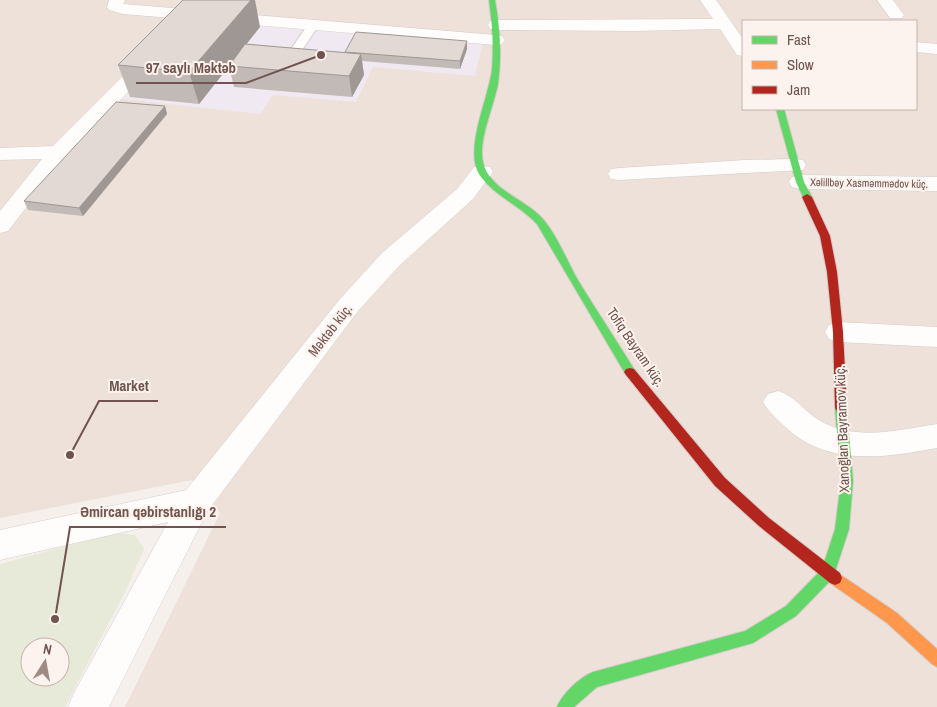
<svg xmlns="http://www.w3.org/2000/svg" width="937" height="707" font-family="'Archivo Narrow',sans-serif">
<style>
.residential{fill:#eee1da;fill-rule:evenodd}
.education{fill:#f0e9f2}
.green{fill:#e7ead8;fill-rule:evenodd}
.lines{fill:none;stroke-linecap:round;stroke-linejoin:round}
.lane-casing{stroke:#d4ccc9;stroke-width:2}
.street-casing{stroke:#d4ccc9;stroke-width:1}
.fast-casing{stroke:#d5cbc8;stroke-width:2}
.slow-casing{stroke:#d5cbc8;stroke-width:2}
.jam-casing{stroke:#d5cbc8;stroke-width:2}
.lane{fill:#fefdfc;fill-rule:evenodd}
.street{fill:#fefdfc;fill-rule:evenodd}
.fast{fill:#63d668;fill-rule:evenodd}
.slow{fill:#ff974d;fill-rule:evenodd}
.jam{fill:#b3261e;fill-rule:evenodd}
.wall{fill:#c2bab6}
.shaded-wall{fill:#9e9794}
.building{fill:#e2d8d4;stroke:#9e9794}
.labels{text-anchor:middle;stroke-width:4;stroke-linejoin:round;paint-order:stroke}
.far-street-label{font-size:11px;fill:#71534f;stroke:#fdf3ee}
.street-label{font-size:14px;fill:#71534f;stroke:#fdf3ee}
.leader{fill:none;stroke:#71534f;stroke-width:2}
.callout-dot{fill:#71534f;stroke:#fdf3ee;stroke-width:2}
.callout-label{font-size:15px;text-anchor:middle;font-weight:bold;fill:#71534f;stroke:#fdf3ee;stroke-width:4;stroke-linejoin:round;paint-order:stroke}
</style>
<rect width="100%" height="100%" fill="#f6f0ec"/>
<!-- residential -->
<path class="residential" d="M0 0H937V707H125L220 513 192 480 0 518ZM743 21H916V109H743Z"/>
<!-- education -->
<path class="education" d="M195 19 483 42 475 76 373 67 356 102 273 95 260 114 121 99Z"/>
<!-- green -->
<path class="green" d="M114 533 135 535 144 549 125 592 65 707H0V564ZM30 647H60V677H30Z"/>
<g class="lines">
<defs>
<path id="lane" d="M313 22 319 25 294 62 290 63 286 62 284 59 309 23Z"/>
<g id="street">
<path d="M109 0H125L123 4 496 35 502 36 505 40 502 44 496 45 123 14 109 10 107 7Z"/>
<path d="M700 0H716L743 39V56L737 55 720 29 634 31 496 30 490 29 488 25 490 21 496 20 713 19Z"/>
<path d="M877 0H893L904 15 902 18H890Z"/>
<path d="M916 42 937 44V54L916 52Z"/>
<path d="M151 53 157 54 160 58 157 62 66 156 8 231 0 233V211L42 159 0 160V148L53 146 145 54Z"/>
<path d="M795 159 803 160 806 165 803 170 619 180 611 179 608 174 611 169 619 168 745 160Z"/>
<path d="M482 166 490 167 493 172 473 199 400 265 358 311 207 512 109 707H68L74 693 168 522 0 560V530L186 490 340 299 382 253 457 189 474 167Z"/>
<path d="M800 175 937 177V191L800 189 792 187 789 182 792 177Z"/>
<path d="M838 322 937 327V347L838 342 829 339 825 332 829 325Z"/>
<path d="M778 391C795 396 804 411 819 420 854 442 899 430 937 424V448C884 458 826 467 783 425 776 418 768 411 763 402L768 394Z"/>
</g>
<g id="fast">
<path d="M489 0H495C500 27 502 56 498 84 494 106 478 140 483 162 489 190 526 199 543 219 558 237 567 261 579 282 597 311 616 340 634 369L636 372 634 375H626L537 224C519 205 493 195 479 174 464 149 489 97 492 69 494 46 492 23 489 0Z"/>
<path d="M776 109H784L804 182 812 197 810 199H804L796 182Z"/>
<path d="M841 403 845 405 847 408 853 481 849 529 833 578 796 616 753 643 597 687 574 707H557C563 693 579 678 593 672L745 631 786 606 822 569 835 529 841 481 835 408 837 405Z"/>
</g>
<path id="slow" d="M835 571 897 613 937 649V667L932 664 887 623 830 583 828 578 830 573Z"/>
<g id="jam">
<path d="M807 194 812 197 830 236 837 272 843 332 847 408 845 411H837L835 408 833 332 827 272 820 236 802 197Z"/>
<path d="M630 368 634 369 725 478 769 518 840 573 842 578 840 583 835 585 830 583 759 526 715 486 626 375 624 372 626 369Z"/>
</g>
</defs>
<!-- lane casing -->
<use href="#lane" class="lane-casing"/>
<!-- street casing -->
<use href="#street" class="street-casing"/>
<!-- fast casing -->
<use href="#fast" class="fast-casing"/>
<!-- slow casing -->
<use href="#slow" class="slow-casing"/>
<!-- jam casing -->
<use href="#jam" class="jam-casing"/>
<!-- lane -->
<use href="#lane" class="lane"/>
<!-- street -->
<use href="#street" class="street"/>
<!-- fast -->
<use href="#fast" class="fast"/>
<!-- slow -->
<use href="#slow" class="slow"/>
<!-- jam -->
<use href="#jam" class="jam"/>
</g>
<!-- wall -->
<g class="wall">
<path d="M260 27 246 44 345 53V52L467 41V49L460 69 362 61 364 75 352 97 234 87 229 66 199 104 130 97 118 65Z"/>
<path d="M165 106 167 114 83 216 28 210 24 201Z"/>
</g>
<!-- shaded-wall -->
<g class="shaded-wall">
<path d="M251 0H255L260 27 199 104 189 72Z"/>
<path d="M467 41V49L460 69V61Z"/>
<path d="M361 54 364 75 352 97 349 76Z"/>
<path d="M165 106 167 114 83 216 79 208Z"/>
</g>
<!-- building -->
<g class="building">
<path d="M183 0H251L189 72 118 65Z"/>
<path d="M356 32 467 41 460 61 345 52Z"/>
<path d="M245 44 361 54 349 76 229 66Z"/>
<path d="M116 102 165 106 79 208 24 201Z"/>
</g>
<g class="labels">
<!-- far-street labels -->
<g class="far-street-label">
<text transform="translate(869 183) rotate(1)" y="4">Xəlillbəy Xasməmmədov küç.</text>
</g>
<!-- street labels -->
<g class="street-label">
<text transform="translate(330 330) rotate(-52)" y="5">Məktəb küç.</text>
<text transform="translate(636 347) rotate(56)" y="5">Tofiq Bayram küç.</text>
<text transform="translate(842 429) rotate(-92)" y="5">Xanoğlan Bayramov küç.</text>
</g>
</g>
<!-- callouts -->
<path class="leader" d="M321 55L246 83H136M70 455L99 401H158M55 619L70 527H226"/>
<g class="callout-dot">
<circle cx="321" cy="55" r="5"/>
<circle cx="70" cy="455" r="5"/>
<circle cx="55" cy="619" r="5"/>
</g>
<g class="callout-label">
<text x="191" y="73">97 saylı Məktəb</text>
<text x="129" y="391">Market</text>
<text x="148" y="517">Əmircan qəbirstanlığı 2</text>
</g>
<!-- legend -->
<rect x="742" y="20" width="175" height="90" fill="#fdf3ee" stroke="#c5b3ae"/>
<rect x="752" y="36" width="25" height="8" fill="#63d668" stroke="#c5b3ae"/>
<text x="787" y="45" font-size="15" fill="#71534f">Fast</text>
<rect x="752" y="61" width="25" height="8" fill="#ff974d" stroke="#c5b3ae"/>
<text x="787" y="70" font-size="15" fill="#71534f">Slow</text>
<rect x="752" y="86" width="25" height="8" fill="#b3261e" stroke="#c5b3ae"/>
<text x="787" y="95" font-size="15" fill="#71534f">Jam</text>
<!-- north arrow -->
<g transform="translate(45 662) rotate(11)"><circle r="24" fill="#fdf3ee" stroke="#c5b3ae"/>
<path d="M0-4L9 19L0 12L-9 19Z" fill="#a08a86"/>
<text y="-8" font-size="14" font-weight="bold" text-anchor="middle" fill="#71534f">N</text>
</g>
</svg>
